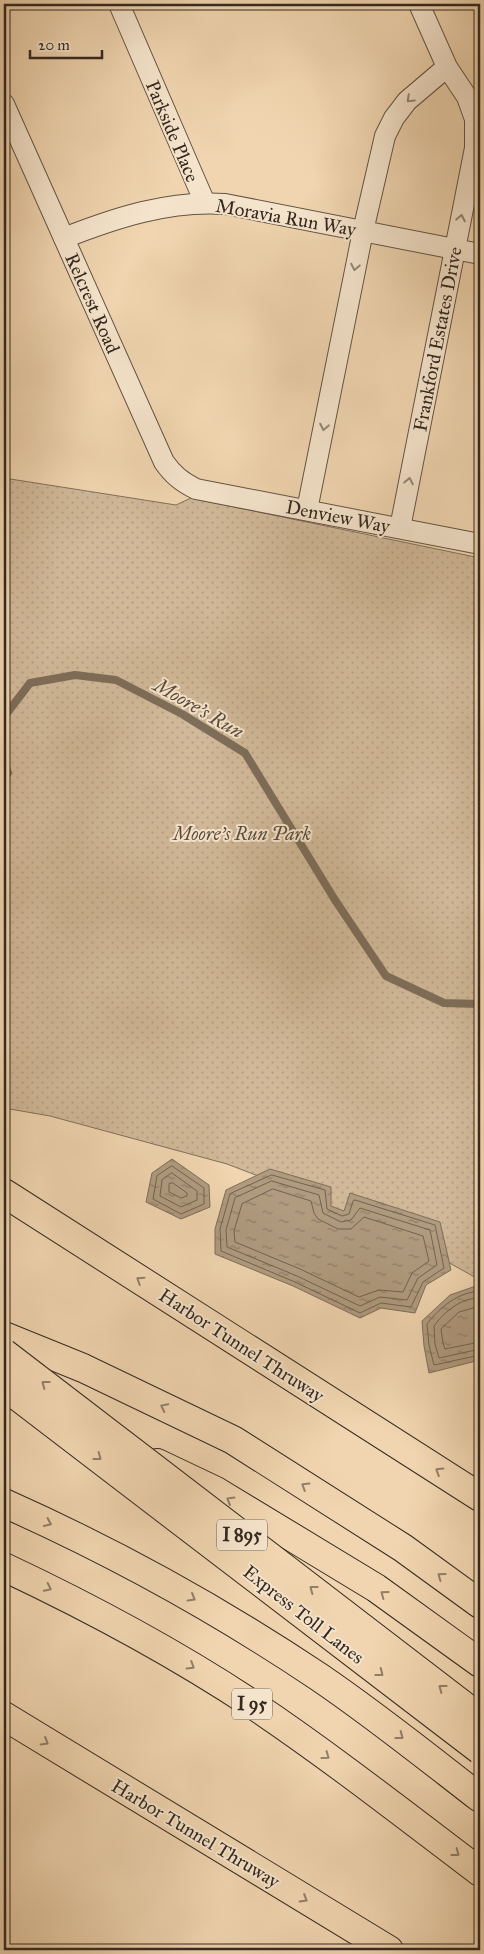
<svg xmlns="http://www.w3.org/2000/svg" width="484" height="1954" font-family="'IM FELL Great Primer',serif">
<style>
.park{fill:url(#park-dots);stroke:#82705c}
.water{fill:url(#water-ripples);stroke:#7e6d59}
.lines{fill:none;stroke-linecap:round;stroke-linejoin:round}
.shore{stroke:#726250;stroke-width:1}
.stream{stroke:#7e6d59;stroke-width:8}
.minor-casing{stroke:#635444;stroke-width:22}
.motorway-casing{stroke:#342920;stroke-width:30}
.minor{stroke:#f5e4cc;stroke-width:20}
.motorway{stroke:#f0d5b0;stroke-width:28}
.motorway-bridge-casing{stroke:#342920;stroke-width:30;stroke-linecap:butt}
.motorway-bridge{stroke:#f0d5b0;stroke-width:28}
.oneway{stroke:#948676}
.oneway2{stroke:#927f68}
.labels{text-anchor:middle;stroke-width:4;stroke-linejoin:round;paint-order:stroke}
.shield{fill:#f5e4cc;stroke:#6e6154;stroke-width:1}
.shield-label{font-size:18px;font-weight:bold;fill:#342920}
.street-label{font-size:19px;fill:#342920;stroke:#f5e4cc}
.park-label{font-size:19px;font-style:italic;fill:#5b4d3e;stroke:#f5e4cc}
.water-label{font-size:20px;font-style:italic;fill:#594b3c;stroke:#f5e4cc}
</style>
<defs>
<pattern id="park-dots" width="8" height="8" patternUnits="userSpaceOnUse" patternTransform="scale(1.25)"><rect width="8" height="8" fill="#d0b898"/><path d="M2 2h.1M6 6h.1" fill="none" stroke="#b39e83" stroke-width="1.8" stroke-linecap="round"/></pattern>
<pattern id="water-ripples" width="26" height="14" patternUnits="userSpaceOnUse" patternTransform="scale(1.25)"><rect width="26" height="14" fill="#b09b7f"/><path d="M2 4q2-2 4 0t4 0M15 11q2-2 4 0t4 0" fill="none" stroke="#907e68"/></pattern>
</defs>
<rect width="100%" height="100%" fill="#f0d5b0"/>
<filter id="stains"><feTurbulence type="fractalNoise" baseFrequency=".004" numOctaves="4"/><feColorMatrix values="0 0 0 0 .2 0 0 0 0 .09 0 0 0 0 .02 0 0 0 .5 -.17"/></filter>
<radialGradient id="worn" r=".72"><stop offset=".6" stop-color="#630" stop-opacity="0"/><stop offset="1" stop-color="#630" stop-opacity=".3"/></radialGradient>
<!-- park -->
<path class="park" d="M4 478 176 505 191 498 480 558V1280L444 1260 287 1187 227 1164 50 1116 4 1108Z"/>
<!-- water -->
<g class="water">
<path d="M172 1159 209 1185 210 1207 181 1219 146 1202 152 1173Z"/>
<path d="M270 1169 331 1187V1206L344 1211 350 1193 440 1222 451 1270 426 1285 415 1313 381 1308 360 1318 293 1286 215 1254V1229L226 1190Z"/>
<path d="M476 1286 480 1288V1360L429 1373 424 1346 422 1321 450 1295Z"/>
</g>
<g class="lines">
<!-- shore -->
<g class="shore">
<path d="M172 1166 204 1188V1204L181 1214 153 1199 157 1176Z"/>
<path d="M172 1173 197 1191V1200L181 1207 160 1196 162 1180Z"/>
<path d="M272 1175 325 1190 327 1209 342 1216 349 1214 353 1201 355 1200 435 1225 444 1268 423 1282 411 1307 381 1303 360 1313 295 1282 221 1251 220 1229 230 1194Z"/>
<path d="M272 1181 319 1195 323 1213 341 1222 351 1220 360 1208 430 1230 437 1265 418 1278 407 1300 380 1297 360 1306 297 1276 227 1247 226 1230 235 1198Z"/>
<path d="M173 1183 187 1193V1196L181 1198 169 1192V1184Z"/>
<path d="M273 1189 311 1201 314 1213 318 1219 338 1229H351L364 1217 423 1236 429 1261 412 1273 403 1292 379 1290 359 1297 300 1269 235 1242 234 1231 242 1204Z"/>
<path d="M480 1292C460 1290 438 1309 427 1324L429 1345 434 1365 480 1355"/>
<path d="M480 1298C462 1297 444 1312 434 1326L435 1344 439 1358 480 1349"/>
<path d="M480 1306 459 1312 441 1329 443 1343 445 1349 480 1342"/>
</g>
<!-- stream -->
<g class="stream">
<path d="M4 717 30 683 75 675 116 680 182 714 245 753 335 900 386 976 444 1003 480 1004"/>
<path d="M4 761 8 773 4 779"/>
</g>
<defs>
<g id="minor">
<path d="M119 4 205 203"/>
<path d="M4 104 164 462C173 475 182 482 196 489L480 544"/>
<path d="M64 238C115 218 169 200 225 204L480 254"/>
<path d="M307 510 363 231 385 136 394 118 407 101 447 67"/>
<path d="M400 528 475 148V119L467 97 447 67 419 4"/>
</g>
<g id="motorway">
<path d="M4 1193 480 1497"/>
<path d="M4 1336 83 1368 233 1440 403 1548 480 1604"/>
<path d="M157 1463 216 1491 376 1588 480 1663"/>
<path d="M4 1503C114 1552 219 1610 319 1677 375 1715 427 1757 480 1798"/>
<path d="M4 1567C91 1608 175 1653 255 1706 332 1758 406 1816 480 1872"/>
<path d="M4 1716 389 1950"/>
</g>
</defs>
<!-- minor casing -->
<use href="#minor" class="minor-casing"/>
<!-- motorway casing -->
<use href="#motorway" class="motorway-casing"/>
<!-- minor -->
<use href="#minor" class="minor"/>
<!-- motorway -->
<use href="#motorway" class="motorway"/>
<defs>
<g id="motorway-bridge">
<path d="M4 1353 480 1718"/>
<path d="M4 1386 480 1750"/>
</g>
</defs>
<!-- motorway-bridge casing -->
<use href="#motorway-bridge" class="motorway-bridge-casing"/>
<!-- motorway-bridge -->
<use href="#motorway-bridge" class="motorway-bridge"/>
</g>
<!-- one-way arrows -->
<defs><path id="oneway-chevron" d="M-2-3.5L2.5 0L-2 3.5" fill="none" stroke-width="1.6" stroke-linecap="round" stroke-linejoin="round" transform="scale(1.25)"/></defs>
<g class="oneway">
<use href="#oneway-chevron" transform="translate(410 99) rotate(136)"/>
<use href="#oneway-chevron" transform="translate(461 218) rotate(-79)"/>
<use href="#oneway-chevron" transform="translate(355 267) rotate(101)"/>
<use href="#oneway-chevron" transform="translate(324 427) rotate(101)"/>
<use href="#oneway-chevron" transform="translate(409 481) rotate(-79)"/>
</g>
<g class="oneway2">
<use href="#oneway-chevron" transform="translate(140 1280) rotate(-147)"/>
<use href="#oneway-chevron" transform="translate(45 1384) rotate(-143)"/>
<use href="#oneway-chevron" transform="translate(164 1407) rotate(-154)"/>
<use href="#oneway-chevron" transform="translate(98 1457) rotate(37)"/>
<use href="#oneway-chevron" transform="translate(439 1471) rotate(-148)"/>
<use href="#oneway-chevron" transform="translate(305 1486) rotate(-148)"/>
<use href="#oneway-chevron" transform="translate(230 1500) rotate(-149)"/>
<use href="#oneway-chevron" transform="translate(48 1523) rotate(25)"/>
<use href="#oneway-chevron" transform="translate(441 1576) rotate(-144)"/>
<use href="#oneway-chevron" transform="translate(48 1588) rotate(26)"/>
<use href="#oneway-chevron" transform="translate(313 1589) rotate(-143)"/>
<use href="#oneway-chevron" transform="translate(384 1594) rotate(-144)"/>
<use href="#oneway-chevron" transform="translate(192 1598) rotate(30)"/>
<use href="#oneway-chevron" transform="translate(191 1666) rotate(32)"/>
<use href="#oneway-chevron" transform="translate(380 1673) rotate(38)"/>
<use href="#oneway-chevron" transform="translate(442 1688) rotate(-143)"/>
<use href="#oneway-chevron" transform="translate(400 1736) rotate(37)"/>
<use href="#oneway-chevron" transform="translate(45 1742) rotate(31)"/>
<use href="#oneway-chevron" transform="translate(326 1756) rotate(36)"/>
<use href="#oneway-chevron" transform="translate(456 1853) rotate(37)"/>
<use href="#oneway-chevron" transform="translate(304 1899) rotate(31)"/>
</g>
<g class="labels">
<!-- shield labels -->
<g class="shield">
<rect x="217" y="1519.5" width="50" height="31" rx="4"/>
<rect x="232" y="1688.5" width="40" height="31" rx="4"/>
</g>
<g class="shield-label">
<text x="242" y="1541">I 895</text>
<text x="252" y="1710">I 95</text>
</g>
<!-- street labels -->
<g class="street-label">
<text transform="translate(173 131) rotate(67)" y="7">Parkside Place</text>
<text transform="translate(286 217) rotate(10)" y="7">Moravia Run Way</text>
<text transform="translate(93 303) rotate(66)" y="7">Relcrest Road</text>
<text transform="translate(437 339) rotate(-79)" y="7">Frankford Estates Drive</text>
<text transform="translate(338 516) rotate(11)" y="7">Denview Way</text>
<text transform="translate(242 1345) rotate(33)" y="7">Harbor Tunnel Thruway</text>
<text transform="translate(304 1614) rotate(38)" y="7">Express Toll Lanes</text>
<text transform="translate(196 1833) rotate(31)" y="7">Harbor Tunnel Thruway</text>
</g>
<!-- park labels -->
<g class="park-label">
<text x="242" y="840">Moore's Run Park</text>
</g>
<!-- water labels -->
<g class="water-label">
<text transform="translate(199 708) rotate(30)" y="7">Moore's Run</text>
</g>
</g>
<!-- margin -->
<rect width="484" height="1954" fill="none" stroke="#f0d5b0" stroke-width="20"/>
<rect x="5" y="5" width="474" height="1944" fill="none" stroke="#342920" stroke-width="2.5"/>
<rect x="10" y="10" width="464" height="1934" fill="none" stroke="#342920"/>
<!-- scale -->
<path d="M30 50v8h72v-8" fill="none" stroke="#342920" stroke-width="2.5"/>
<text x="38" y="50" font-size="15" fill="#342920" stroke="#f5e4cc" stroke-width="4" paint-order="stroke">20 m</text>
<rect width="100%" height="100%" filter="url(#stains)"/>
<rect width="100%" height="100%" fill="url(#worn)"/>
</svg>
